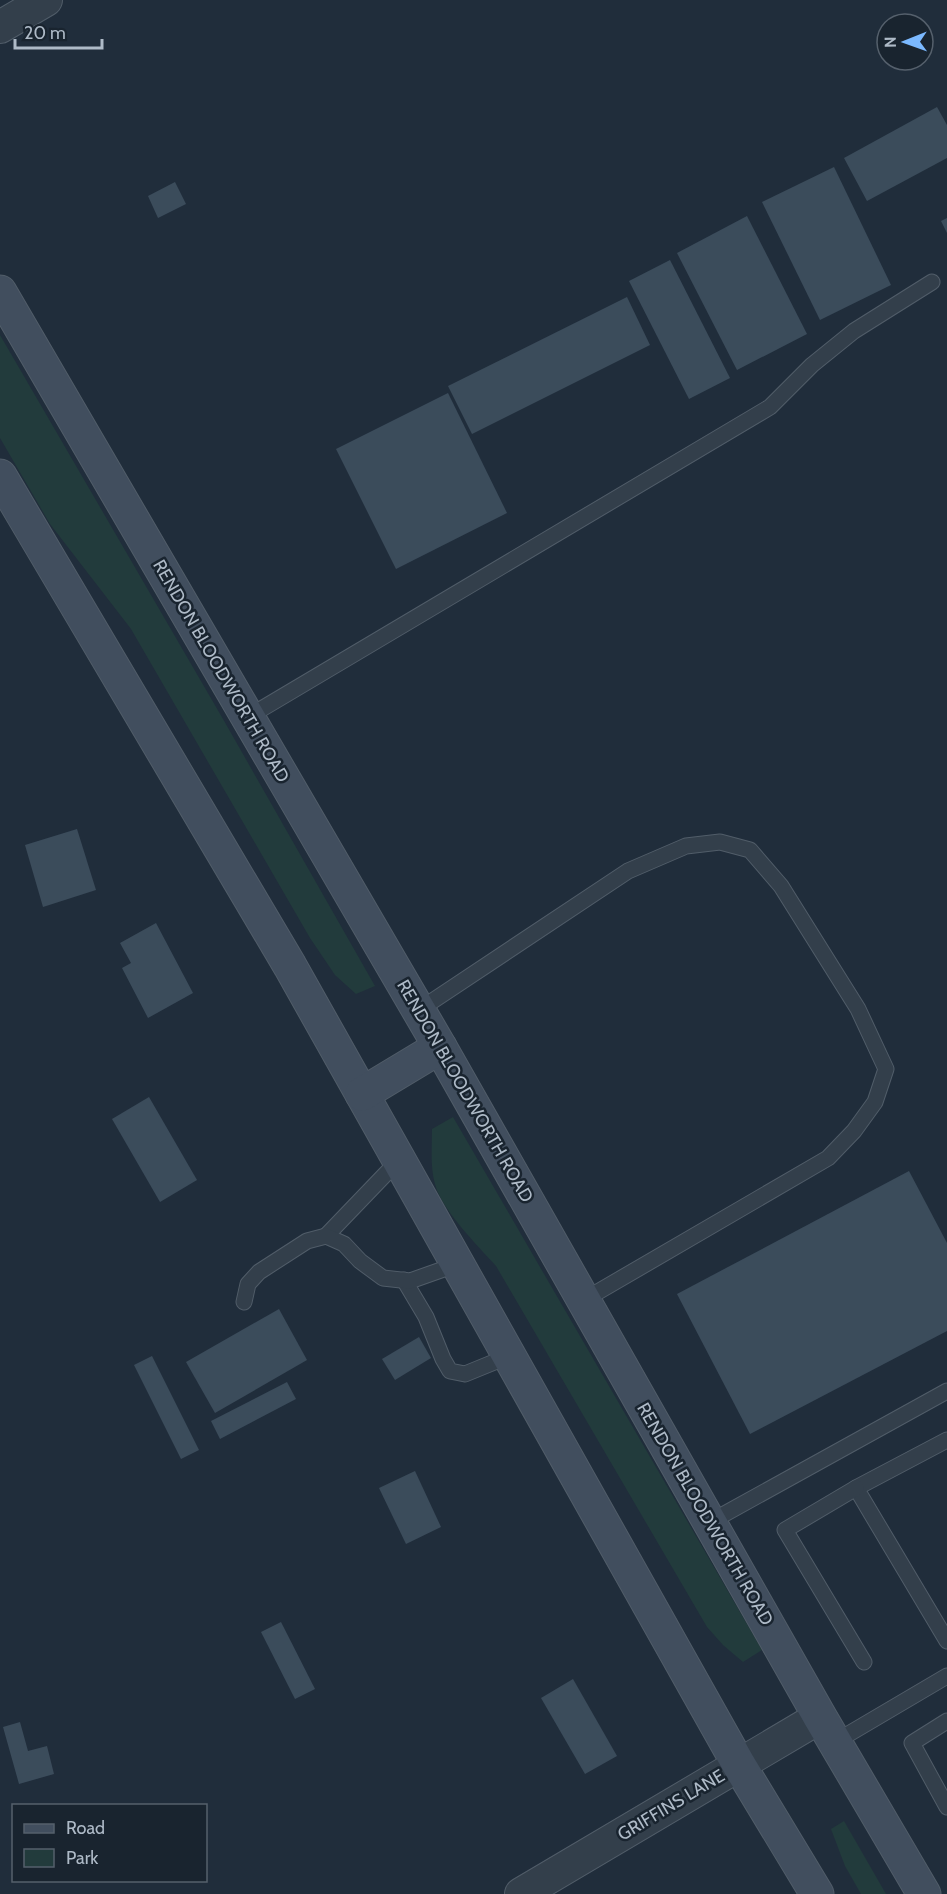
<svg xmlns="http://www.w3.org/2000/svg" width="947" height="1894" font-family="Cabin,sans-serif">
<style>
.green{fill:#223b3c}
.building{fill:#3b4c5b}
.lines{fill:none;stroke-linecap:round;stroke-linejoin:round}
.lane-casing{stroke:#515d69;stroke-width:17}
.street-casing{stroke:#515d69;stroke-width:34}
.secondary-casing{stroke:#515d69;stroke-width:35}
.lane{stroke:#333f4b;stroke-width:15}
.street{stroke:#333f4b;stroke-width:32}
.secondary{stroke:#414e5e;stroke-width:33}
.labels{text-anchor:middle;stroke-width:5;stroke-linejoin:round;paint-order:stroke}
.street-label{font-size:18px;fill:#aebac7;stroke:#19242f}
</style>
<rect width="100%" height="100%" fill="#202d3b"/>
<!-- green -->
<g class="green">
<path d="M0 335 223 719 375 986 356 994 335 975 310 938 131 629 50 524 0 438Z"/>
<path d="M453 1117 762 1650 743 1662 723 1645 707 1627 496 1266C478 1246 441 1209 435 1184 430 1167 432 1147 432 1129Z"/>
<path d="M844 1821 886 1894H861L845 1866 831 1829Z"/>
</g>
<!-- building -->
<g class="building">
<path d="M937 107 947 125V158L867 201 844 158Z"/>
<path d="M834 167 891 285 820 320 762 202Z"/>
<path d="M175 182 186 204 158 218 148 196Z"/>
<path d="M747 216 807 334 737 370 677 253Z"/>
<path d="M947 218V233L941 221Z"/>
<path d="M670 260 730 378 689 399 629 281Z"/>
<path d="M627 297 650 345 472 434 448 386Z"/>
<path d="M448 393 507 513 396 569 336 449Z"/>
<path d="M77 829 96 890 43 907 25 845Z"/>
<path d="M156 923 193 993 148 1018 122 968 131 963 120 943Z"/>
<path d="M149 1097 197 1180 160 1202 112 1119Z"/>
<path d="M909 1171 947 1243V1331L750 1434 677 1294Z"/>
<path d="M279 1309 307 1360 215 1413 186 1362Z"/>
<path d="M419 1337 431 1358 395 1380 382 1359Z"/>
<path d="M152 1356 199 1450 181 1459 134 1365Z"/>
<path d="M287 1382 296 1399 220 1439 211 1421Z"/>
<path d="M415 1471 441 1527 406 1544 379 1488Z"/>
<path d="M281 1622 315 1689 295 1699 261 1632Z"/>
<path d="M573 1679 617 1756 585 1774 541 1698Z"/>
<path d="M20 1722 28 1751 47 1746 54 1774 19 1784 3 1727Z"/>
</g>
<g class="lines">
<defs>
<g id="lane">
<path d="M248 717 770 407 812 365 854 331 932 282"/>
<path d="M419 1010 628 871 686 846 720 842 750 850 781 886 858 1009 886 1069 875 1102 854 1131 828 1158 584 1300"/>
<path d="M326 1236 399 1160"/>
<path d="M404 1280 426 1317 443 1359 450 1371 465 1374 509 1356"/>
<path d="M244 1302 248 1284 259 1272 307 1241 326 1236 344 1244 360 1261 383 1278 410 1281 458 1264"/>
<path d="M947 1440 856 1488 947 1641"/>
<path d="M856 1488 785 1530 864 1662"/>
<path d="M710 1522 947 1391"/>
<path d="M947 1721 912 1743 947 1807"/>
<path d="M835 1742 947 1676"/>
</g>
<g id="street">
<path d="M0 27 46 0"/>
<path d="M521 1894 820 1717"/>
</g>
<g id="secondary">
<path d="M0 292 440 1047 820 1717 924 1894"/>
<path d="M0 476 290 966 739 1765 817 1894"/>
<path d="M362 1094 440 1047"/>
</g>
</defs>
<!-- lane casing -->
<use href="#lane" class="lane-casing"/>
<!-- street casing -->
<use href="#street" class="street-casing"/>
<!-- secondary casing -->
<use href="#secondary" class="secondary-casing"/>
<!-- lane -->
<use href="#lane" class="lane"/>
<!-- street -->
<use href="#street" class="street"/>
<!-- secondary -->
<use href="#secondary" class="secondary"/>
</g>
<g class="labels">
<!-- street labels -->
<g class="street-label">
<text transform="translate(221 671) rotate(60)" y="6">RENDON BLOODWORTH ROAD</text>
<text transform="translate(465 1091) rotate(60)" y="6">RENDON BLOODWORTH ROAD</text>
<text transform="translate(705 1514) rotate(60)" y="6">RENDON BLOODWORTH ROAD</text>
<text transform="translate(671 1805) rotate(-31)" y="6">GRIFFINS LANE</text>
</g>
</g>
<!-- legend -->
<rect x="12" y="1804" width="195" height="78" fill="#19242f" stroke="#55606c" stroke-width="1.5"/>
<rect x="24" y="1824" width="30" height="9" fill="#414e5e" stroke="#55606c" stroke-width="1.5"/>
<text x="66" y="1834" font-size="18" fill="#aebac7">Road</text>
<rect x="24" y="1849" width="30" height="18" fill="#223b3c" stroke="#55606c" stroke-width="1.5"/>
<text x="66" y="1864" font-size="18" fill="#aebac7">Park</text>
<!-- north arrow -->
<g transform="translate(905 42) rotate(269)"><circle r="28" fill="#19242f" stroke="#55606c" stroke-width="1.5"/>
<path d="M0-4.5L10 22L0 15L-10 22Z" fill="#7bb9ff"/>
<text y="-9" font-size="16" font-weight="bold" text-anchor="middle" fill="#aebac7">N</text>
</g>
<!-- scale -->
<path d="M15 39v9h87v-9" fill="none" stroke="#aebac7" stroke-width="3"/>
<text x="24" y="39" font-size="18" fill="#aebac7" stroke="#19242f" stroke-width="4.5" paint-order="stroke">20 m</text>
</svg>
